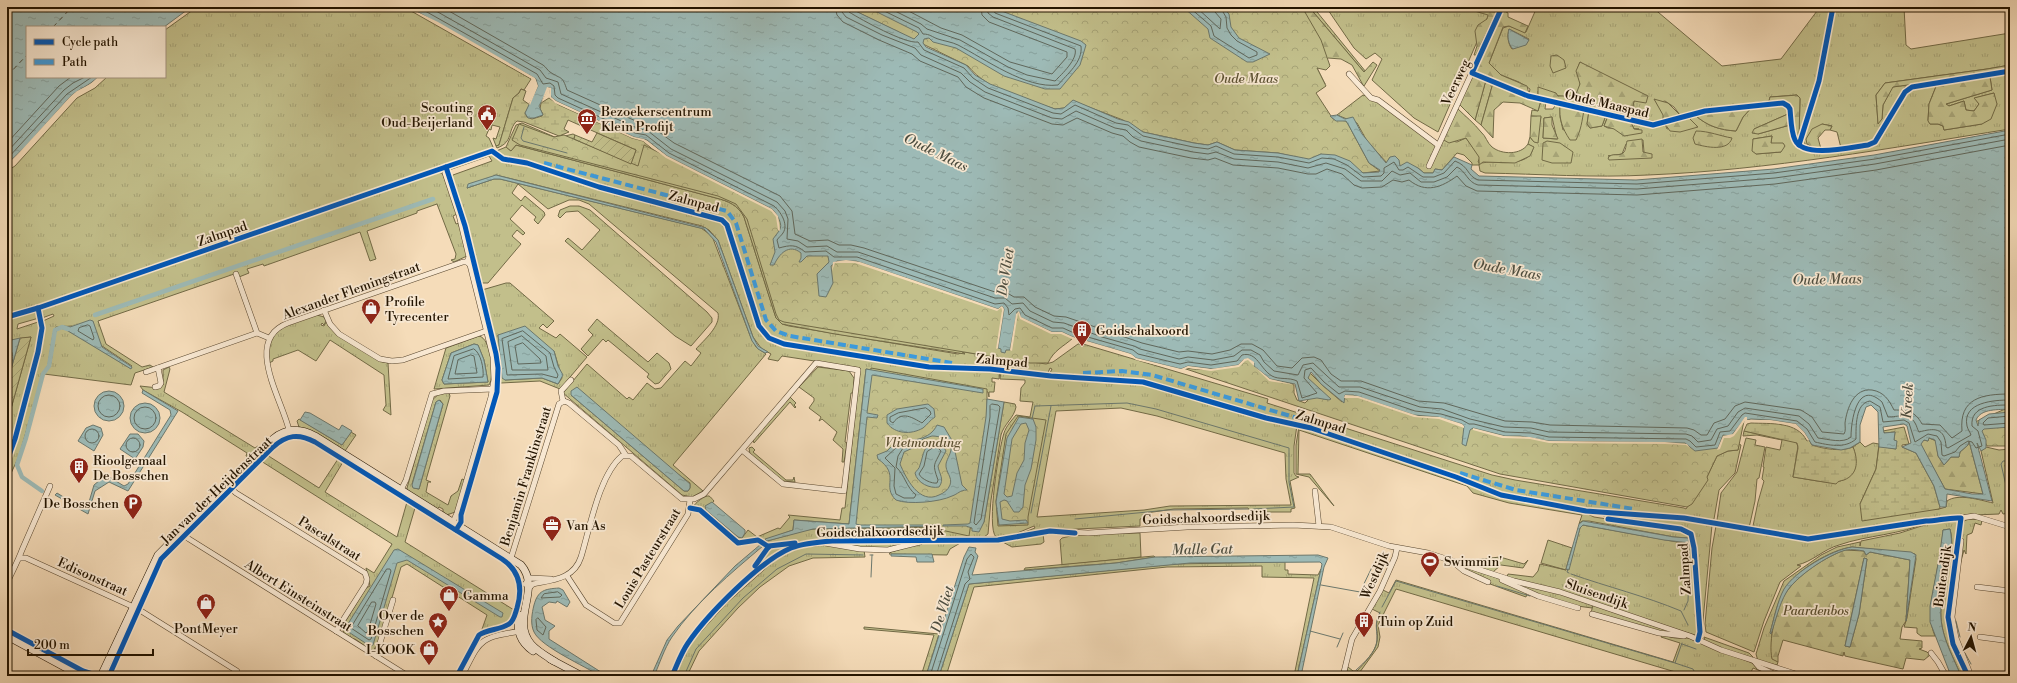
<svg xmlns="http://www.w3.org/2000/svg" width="2017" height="683" font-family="'Libre Bodoni',serif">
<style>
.grass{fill:url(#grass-tufts);stroke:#726a46;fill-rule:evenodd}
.forest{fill:url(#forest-firs);stroke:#726a46;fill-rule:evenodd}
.wetland{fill:url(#wetland-marsh);stroke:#726a46}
.park{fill:url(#park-crowns);stroke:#726a46}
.garden{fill:url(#garden-furrows);stroke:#726a46}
.water{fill:url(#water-ripples);stroke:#6c786d;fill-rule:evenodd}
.pier{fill:#f5dcb9}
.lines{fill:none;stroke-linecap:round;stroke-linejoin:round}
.shore{stroke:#60675b;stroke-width:1}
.stream{stroke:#6c786d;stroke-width:1}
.canal{stroke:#9dbab6;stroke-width:4.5}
.ferry{stroke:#4e4e40;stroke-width:1;stroke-dasharray:5 4;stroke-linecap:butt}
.street-casing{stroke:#58462e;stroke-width:6}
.secondary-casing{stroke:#231400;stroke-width:8}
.street{stroke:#f8e8d2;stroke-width:5}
.secondary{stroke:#f8e8d2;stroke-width:7}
.quiet{stroke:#3c9adc;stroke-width:4;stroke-dasharray:8 4;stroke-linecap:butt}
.cycleway-casing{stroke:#f8e8d2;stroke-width:8}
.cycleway{stroke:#0057b8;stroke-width:5}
.labels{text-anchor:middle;stroke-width:3.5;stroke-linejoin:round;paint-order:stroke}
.park-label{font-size:13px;font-style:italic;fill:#5b5031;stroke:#f8e8d2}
.street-label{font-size:13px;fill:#231400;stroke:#f8e8d2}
.poi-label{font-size:13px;fill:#231400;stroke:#f8e8d2;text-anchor:start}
.water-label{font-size:14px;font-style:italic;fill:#4e4e40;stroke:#f8e8d2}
</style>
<defs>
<pattern id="grass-tufts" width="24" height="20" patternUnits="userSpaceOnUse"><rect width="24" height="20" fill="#c2bf8b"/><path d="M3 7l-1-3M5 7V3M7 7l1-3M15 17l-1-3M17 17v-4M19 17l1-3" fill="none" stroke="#a6a376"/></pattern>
<pattern id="forest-firs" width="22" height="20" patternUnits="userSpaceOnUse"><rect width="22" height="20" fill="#c2bf8b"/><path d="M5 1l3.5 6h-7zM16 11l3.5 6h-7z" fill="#a6a376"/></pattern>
<pattern id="wetland-marsh" width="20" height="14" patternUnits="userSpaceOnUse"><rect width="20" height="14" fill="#c2bf8b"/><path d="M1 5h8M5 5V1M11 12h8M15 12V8" fill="none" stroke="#a6a376"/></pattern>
<pattern id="park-crowns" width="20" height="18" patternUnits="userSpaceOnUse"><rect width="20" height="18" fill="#c2bf8b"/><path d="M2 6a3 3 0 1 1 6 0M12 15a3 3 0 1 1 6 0" fill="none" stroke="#a6a376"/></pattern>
<pattern id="garden-furrows" width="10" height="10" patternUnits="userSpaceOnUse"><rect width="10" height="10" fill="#c2bf8b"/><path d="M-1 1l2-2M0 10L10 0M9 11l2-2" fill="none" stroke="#a6a376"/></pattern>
<pattern id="water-ripples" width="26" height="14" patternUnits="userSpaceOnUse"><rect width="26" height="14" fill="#9dbab6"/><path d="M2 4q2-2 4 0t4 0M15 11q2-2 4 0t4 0" fill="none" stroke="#879f9b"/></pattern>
</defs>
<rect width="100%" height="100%" fill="#f5dcb9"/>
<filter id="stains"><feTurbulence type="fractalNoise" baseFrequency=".005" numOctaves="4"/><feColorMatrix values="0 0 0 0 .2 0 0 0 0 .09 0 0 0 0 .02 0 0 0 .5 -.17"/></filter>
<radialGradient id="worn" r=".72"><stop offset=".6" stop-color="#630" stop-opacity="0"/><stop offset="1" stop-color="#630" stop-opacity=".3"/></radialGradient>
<!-- grass -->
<g class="grass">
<path d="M197 7H404L531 79 524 90 521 89 519 93 513 98 499 145 496 146 493 138 496 139 500 127 492 125 491 130 489 129 486 136 489 138 493 147 492 150 38 307 7 316V171L15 166 77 98 95 88 107 77H165V30Z"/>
<path d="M1309 7H1313L1366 72H1364Z"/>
<path d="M1326 7H1492L1438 132 1414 118 1372 80 1382 59 1375 53 1366 59 1354 48Z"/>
<path d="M1537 7H1652L1722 66 1781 59 1820 7H1830L1817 82 1799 137 1800 99 1797 95 1770 97 1769 101 1706 109 1680 115 1674 107 1665 101 1661 102 1655 100 1664 115 1663 120 1657 122 1631 117 1634 101 1636 100 1580 62C1575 73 1579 73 1580 83 1581 105 1549 94 1538 91V96L1529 94 1530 89 1519 82 1501 75 1489 63 1503 28 1509 26 1526 32ZM1509 29 1529 39 1526 44 1512 49C1508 44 1507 36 1509 29Z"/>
<path d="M1834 7H1904L1906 45 1911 49 2010 33V65L1987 69 1885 83 1876 95 1878 123 1882 119 1883 105 1892 87 1906 85 1877 139 1869 144 1841 148 1837 132 1830 130 1832 126 1822 124 1812 147 1821 150H1812L1804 143 1803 139 1821 80Z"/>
<path d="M2008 74 2007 78 2010 82V129C1890 148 1770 170 1648 175 1594 178 1539 174 1485 173L1480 171 1479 165H1472V163L1464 155 1457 153 1442 170 1435 169 1434 173H1424L1418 168 1400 166 1390 157 1387 163 1367 141 1357 123 1337 115 1363 95 1374 98 1437 146 1442 139 1457 142 1466 138 1480 157 1478 162C1481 164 1485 162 1490 162 1504 163 1532 165 1533 147L1528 144 1530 137 1534 142 1541 117 1531 116 1532 110 1538 111 1541 100 1546 101 1545 109H1553L1556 104 1560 105V117L1563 130 1580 124 1584 110 1589 111 1587 124 1590 128 1602 126 1606 115 1608 116 1604 126 1608 128 1639 129H1634L1630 120 1658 126 1665 124 1667 129 1692 122 1688 117 1695 115C1707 126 1720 130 1736 131L1743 117 1752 107 1777 104 1787 108 1788 114 1754 129 1758 134 1790 125 1793 142 1809 151 1815 153 1873 144 1878 140 1908 91 1915 86 1937 84 1929 104 1928 120 1930 124H1938L1943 126 1944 130 1982 124 1994 93 1975 98 1979 104 1974 111 1966 110 1964 101 1949 106 1946 104 1992 90 1990 77ZM1552 117 1557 139 1543 138 1544 118ZM1772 136 1771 143 1781 152 1756 154 1753 139ZM1643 140 1644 152 1608 156 1622 154 1626 144Z"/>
<path d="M1486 80 1493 83 1481 125 1475 120Z"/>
<path d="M516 145 716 198C728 201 738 205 744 217L776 318 782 324 789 326 958 354 965 352 1046 364 1053 362 1078 344H1083L1268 399 1267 403 1492 475 1515 480 1684 508 1686 509 1707 477 1717 456 1728 451 1738 450 1739 444 1741 445 1735 473 1719 490 1714 519 1711 521 1599 511 1517 498 1502 495 1456 476 1307 426 1266 417 1156 384 1133 379 1049 375 1052 369 1050 368 1047 375 990 368 925 366 779 341 767 334 760 324 728 226 724 219 599 186 525 161 503 158 494 152 506 147 511 151Z"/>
<path d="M492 152 502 160 528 164 597 188 721 220 726 226 758 326 766 336 776 343 926 368 1000 371 999 379 992 378V382H995L994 392H989V397L988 392 866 369 849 524 794 520 793 530 765 540 767 541 806 530 822 528 909 527 979 528 984 522 1004 402 1015 404 1016 407C1014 418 1004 424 1001 435L991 500 988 534 984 537 795 542 769 545 757 538 744 542H739L701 510 693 507C695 503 705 495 709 496 711 497 712 499 714 501L706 510 738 537 742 538 748 530 757 537 778 528 780 529 790 517 788 515 840 520 842 508H845L860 368 782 356 778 361 768 359 771 354 761 348 753 337 718 240 709 230 702 226 496 175 467 188 494 179H500L701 228 712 236 751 338 756 347 766 354 673 465 703 491 692 497 682 495 563 393 587 364 627 399 629 397 633 400 647 383 655 389 661 388 685 361 691 366 701 353 696 349C704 340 721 326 718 313L589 204 579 200H569L548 209 518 184 512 193 521 201 525 196 544 212 545 215 538 224 534 220 536 217 522 205 510 219 525 233 523 235 517 230 512 236 521 244 488 283H480L463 214 451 178 453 175 492 161 489 156 449 170V173L447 169ZM571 395 690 483V488L688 491H684Z"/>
<path d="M437 171 443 174 457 214 453 216 456 224 459 223 467 256 454 262 451 260 455 259 456 254 437 204 417 211V213L367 231 376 259 370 261 360 232 264 266 263 264 247 269 249 273 239 277 237 273 98 321 106 344 142 367 150 365 153 367 135 373 131 385 44 374 51 363 55 333 60 328 68 330 130 368 132 366 72 326 56 327 53 334 48 365 43 373 19 456 7 482V463L17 436 36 363 43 321 54 316 53 314 42 318 41 312 43 308Z"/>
<path d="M570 206H579L590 210 707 312 712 318V322L691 346 675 336 565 241 568 238 582 250 600 230 578 211 566 212 560 218 558 216 560 210Z"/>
<path d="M506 283H510L554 321 547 328 543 324 539 328 556 338 560 334 587 357 560 389 540 381 501 383 499 382 497 353 482 290ZM498 335 554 351 562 378 558 384 542 378 505 380Z"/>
<path d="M31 311 36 312 39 318 18 324 17 329 38 322 41 326 40 336 16 434 7 458V423L31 337 7 341V318Z"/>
<path d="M317 315 324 317 326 321 324 325 322 323 321 325 324 326 326 322 335 333 383 362 388 363 391 415 383 410 386 405 384 375 330 340 316 361 298 350 273 359V361L269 363C269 358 268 351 269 347 273 325 300 321 317 315Z"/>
<path d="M597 319 648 362 657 353 669 363 671 369 659 383 655 384 647 377 649 374 608 340 606 342 603 339 588 356 581 349 593 335 588 330Z"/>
<path d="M479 336C491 338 495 376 489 385L434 389 446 348ZM474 344 478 345 484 360 488 382 444 384 442 380 451 353Z"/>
<path d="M169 367 170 369 164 392 255 448 258 446V450L252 457H248L246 456 247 453 182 412 143 390 140 386 158 388 163 385V370Z"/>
<path d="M818 367 849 371 854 378 853 393H851L845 442 847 443 844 462H842L843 449 833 440 837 432 822 419 819 421 821 417 809 408 814 401V398L799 387Z"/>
<path d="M1001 371 1141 383 1267 419 1297 425 1294 446V473L1296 476 1299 477 1290 481 1295 508 1291 509V512H1251L1248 508 1174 509 1146 513V518L1140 519V526L1077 529 1017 535 1035 528 1034 526 1008 537H996C986 527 999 448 1004 433 1006 426 1012 420 1016 415L1030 417 1033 402 1020 401 1021 388 1025 383V380L1000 379ZM1121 408 1157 416 1285 453 1286 479 1291 505 1170 506 1144 510 1037 517 1056 411Z"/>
<path d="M449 393 450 396 426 480 431 482H428L426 492 448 505 451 496 458 491 462 479 465 480 455 512 447 515 443 512V509L439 507 437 509 407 490V488L432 400 439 394ZM440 400 443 404 419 489 414 488 412 484 436 402Z"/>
<path d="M790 397 796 403 794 405 796 407 795 408 790 402 754 443 753 440Z"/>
<path d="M299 419 342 445 351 432 356 435 345 451 312 431 299 427 297 421Z"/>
<path d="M1299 426 1459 479 1503 497 1581 511 1594 517 1686 531 1691 537 1693 545 1698 636 1507 577 1508 574 1533 577 1538 571 1540 564 1566 570 1541 563 1548 540 1572 548 1566 569 1568 570 1580 528 1583 525 1677 542 1690 543 1688 538 1674 537 1589 521H1582L1579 524 1582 515 1509 503 1473 493 1467 486 1299 430 1298 474H1310L1334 506 1309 477 1296 474V445Z"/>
<path d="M1744 431 1796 442 1798 446 1793 477C1802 478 1829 484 1836 482 1854 479 1859 463 1853 447L1860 442 1865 447 1873 443 1879 444 1876 469 1860 504 1939 509 1946 507 1947 501C1958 493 1980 500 1993 503L1981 451 1986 447 1999 450 2010 449V465H2005L2010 489V513L2003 514 2001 510 1999 514 1948 516 1931 521 1814 538 1801 537 1754 529 1753 526 1758 502 1764 481 1762 479 1764 467H1763L1766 447 1780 450 1782 440 1757 435 1743 436Z"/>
<path d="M1746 438 1756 440 1755 445 1765 447 1759 478 1757 479 1755 501 1749 528 1720 523 1717 520 1721 493 1737 472Z"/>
<path d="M752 447 755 450 753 452 786 480H793L794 477 795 482 783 481 750 454 749 448Z"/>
<path d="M267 455 319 488 338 459 343 462 325 492 397 537 407 502 415 508 405 542 514 610C510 627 497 630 481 632L487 615 407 564 401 567 377 649 374 648 376 650 372 651 355 639H353L344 633 342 627 366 588 370 586 366 568 374 573 392 544 261 461Z"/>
<path d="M1590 513 1676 519 1712 525 1702 631 1700 624 1695 552 1691 533 1684 528 1645 524Z"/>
<path d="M1955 518 1960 520 1948 603 1967 676H1961C1952 654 1939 633 1941 608 1942 582 1957 555 1950 529L1943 530 1940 564H1938C1935 589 1925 612 1935 636H1921L1917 633V628L1904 627 1907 618 1916 559 1915 554 1852 547C1832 549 1795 571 1785 589 1777 602 1774 619 1770 633L1772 634V658L1778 662 1777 665 1758 661 1756 654 1764 628 1784 581 1821 555 1837 547 1860 542V546L1861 541 1900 533 1943 519Z"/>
<path d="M1971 519 1982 520 1981 525 1975 523 1972 533 1967 535 1966 554 1964 550 1960 565 1962 526 1965 520Z"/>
<path d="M1928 522C1901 535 1867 535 1839 545 1824 549 1812 562 1797 565L1801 566 1780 582 1764 621 1754 652 1706 632 1705 624 1712 548 1716 526 1810 540Z"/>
<path d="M1140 533 1141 557 1062 565 1060 540 1062 538C1087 531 1114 534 1140 533Z"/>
<path d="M1043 534 1044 542 1041 544 1012 547 1001 541Z"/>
<path d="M846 542H918L889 548 872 549 830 544Z"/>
<path d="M925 542H962L950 549 947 555 889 554 891 552Z"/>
<path d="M799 543 766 562 748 577 771 547Z"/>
<path d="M817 544 864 550 865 557 813 558 789 566 760 587 738 608 699 651 687 676H674L691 641 736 593 773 560 792 549Z"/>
<path d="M1500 557 1524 564 1528 560 1523 568 1501 565 1493 572 1464 563 1465 561Z"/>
<path d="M1285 562V570H1288V574L1318 575 1321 569 1297 676H1294L1314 578 1262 577V566L1167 567 974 587 946 676H939L969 584 1174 564Z"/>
<path d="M1455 564 1497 578 1527 593 1526 597 1490 584 1491 582Z"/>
<path d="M1396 580 1673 662 1680 643 1661 637 1662 635 1675 638H1689L1752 663 1773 676 1753 668 1749 676H1713L1699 672 1698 676H1689L1396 589 1378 625 1380 637 1378 647 1357 676H1345L1348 667 1353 671H1357C1364 663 1375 653 1377 641 1379 629 1373 627 1380 613L1372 609 1383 590 1389 593Z"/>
<path d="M1518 584 1551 591 1593 605 1592 608 1570 605 1522 588Z"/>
<path d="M1593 605 1681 635 1668 634 1591 613Z"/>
<path d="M864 627 939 634 926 676H921L934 635 864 629Z"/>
<path d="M1704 637 1749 653 1753 657 1752 658 1722 649 1705 641Z"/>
</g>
<!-- forest -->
<g class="forest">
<path d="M1276 7H1309L1364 72 1373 62 1377 65 1364 86 1363 85 1352 65 1341 59 1328 58 1317 68 1325 84Z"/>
<path d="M1461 7H1477L1482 11 1496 12 1476 55H1474L1477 46 1475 31 1478 25 1487 19 1488 15Z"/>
<path d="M1501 9 1508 13V17L1528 26 1525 33 1509 26 1503 27 1489 63 1501 75 1527 86 1529 94 1474 72Z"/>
<path d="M1557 55 1564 60 1566 68 1553 73 1550 66 1551 56Z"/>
<path d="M1580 62 1648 96 1646 103 1634 101 1631 117 1538 96V87L1556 93 1558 96H1569L1576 94 1580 84 1576 71Z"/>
<path d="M2010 65V69L1996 73 1893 87 1883 105 1882 119 1878 124 1876 95 1885 83 1987 69Z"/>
<path d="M1473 75 1486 80 1475 120 1459 104Z"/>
<path d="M1990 77 1992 90 1946 104 1949 106 1964 101 1966 110 1974 111 1979 104 1974 98 1994 93 1997 104 1991 119 1982 124 1944 130 1943 126 1938 124H1930L1928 121 1929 104 1937 84Z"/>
<path d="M1493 83 1523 96 1541 100 1538 111 1520 103 1503 102 1494 110 1493 138 1481 125Z"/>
<path d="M1785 96 1797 95 1800 98 1799 137 1796 140 1789 105 1780 101H1769L1770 97Z"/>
<path d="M1654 99 1668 103 1680 115 1663 120V115Z"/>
<path d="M1560 105 1584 110C1582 121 1581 130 1576 140H1570C1562 128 1559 119 1560 105Z"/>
<path d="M1752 107 1743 117 1736 131C1720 130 1707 126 1695 115L1703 112Z"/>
<path d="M1457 108C1465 116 1474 123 1481 132 1486 136 1487 143 1492 147 1502 155 1521 155 1528 144L1534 147 1530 156 1515 163 1483 162 1479 165V157L1466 138 1449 143 1442 139Z"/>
<path d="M1589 111 1606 115 1602 126 1590 128 1587 124Z"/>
<path d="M1788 114 1790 125 1758 134 1752 133 1754 129Z"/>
<path d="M1531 116H1541L1538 143 1534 142 1530 137Z"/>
<path d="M1608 116 1630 120 1634 129 1642 130V133L1624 136 1614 129 1604 126Z"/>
<path d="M1552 117V125L1558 139 1543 138 1544 118Z"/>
<path d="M1688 117 1698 127 1680 132 1670 131 1665 124Z"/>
<path d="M1822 124 1832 126 1830 130H1825L1818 138 1821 149 1812 147 1807 144 1806 139 1812 129Z"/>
<path d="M1696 131C1709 131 1720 136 1732 138 1728 152 1706 147 1695 144L1693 138Z"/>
<path d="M1772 136 1771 143H1783L1785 146 1781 152 1756 154 1752 151 1753 139Z"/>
<path d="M1642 139 1643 152 1652 154V158L1609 160 1608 158C1612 152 1618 157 1623 153 1626 151 1626 144 1627 141Z"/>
<path d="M1547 141 1560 143 1573 152 1571 163H1552L1542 160 1543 143Z"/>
<path d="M1929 438 1936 441 1938 456 1944 465 1951 457H1959L1960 452 1968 445 1969 441 1983 494 1945 489 1920 444 1924 440 1928 441Z"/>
<path d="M1845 550 1864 551 1866 555 1870 552 1910 560 1906 621 1902 627 1900 639 1922 641V648L1919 649 1927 652 1930 655 1924 660 1906 658 1903 669 1845 656 1844 652 1843 656 1783 640 1778 656V662L1772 659C1768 641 1776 606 1787 591 1799 574 1825 557 1845 550ZM1864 558 1867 559 1859 614 1850 647 1845 646Z"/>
</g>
<!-- wetland -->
<g class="wetland">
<path d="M521 89 526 91 523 100 530 105 525 113 527 117 532 119 542 116 543 114 540 109 541 103 549 98 559 105 632 138 643 141 658 154 757 206 965 354 835 334 782 324 776 318 774 312 744 217C738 205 728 201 716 198L516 145 511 151 506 147 516 125 522 123 557 138 573 134 575 135 574 139 631 163 636 150 568 120 564 129 569 132 559 136 524 122 517 121C507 130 514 142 497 148L496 146 499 145 513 98 519 93Z"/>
<path d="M1751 423C1771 424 1797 421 1807 441L1809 440 1812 445C1824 449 1841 452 1853 447 1858 459 1859 474 1844 480 1840 481 1838 481 1836 484L1793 477 1798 448 1797 443 1744 431 1747 424Z"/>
<path d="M1904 427 1909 444 1902 445V447L1916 453 1934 486 1940 507 1939 509 1862 521 1860 504 1876 469 1879 446 1896 449 1894 440 1895 432 1885 433 1883 431Z"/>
<path d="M1154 556 1155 557 1116 563 1024 570 1025 568Z"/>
</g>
<!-- park -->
<g class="park">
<path d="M847 7H1302L1321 40 1330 66 1326 70 1317 68 1326 86 1316 93 1333 119 1346 121 1348 124 1369 163 1380 171 1363 173 1321 154 1309 160 1278 153 1235 150 1217 142 1208 145 1194 143 1143 132 1123 120 1073 101 1064 108 1055 109C1026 99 988 91 968 66Z"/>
<path d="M519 124 554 137 564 135 638 166 644 145 769 208 850 258 1017 313 1061 330 1073 338C1063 347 1054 350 1048 363H1030L784 322 779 320 776 314 747 219 736 204 718 196 520 145 512 140Z"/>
<path d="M1246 358 1294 385V393L1297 400 1305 403 1308 400V374L1310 373 1322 385 1342 402 1346 374 1745 416 1738 450 1728 451 1717 456 1707 477 1708 480 1692 504 1687 507 1500 474 1180 367C1200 371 1229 372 1246 358Z"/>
<path d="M871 368 987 389V418L969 536 941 530 937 527 854 529Z"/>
<path d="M2010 407V446H1987L1975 422Z"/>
<path d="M1018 416 1046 420 1028 517V525L998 526 996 501 1006 434Z"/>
</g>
<!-- garden -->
<g class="garden">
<path d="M597 133 636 150 631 164 574 139 575 135 592 142Z"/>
<path d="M31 337 7 423V383L20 338Z"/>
</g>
<!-- water -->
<g class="water">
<path d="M7 7H191L164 27H27V77H98C89 86 78 89 70 97L26 146 7 164Z"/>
<path d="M409 7H847L914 39 919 34 917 32 867 7H991L1081 41 1086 45 1080 65 1060 89H1045L1004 76 956 48 933 42 929 38 924 39 923 43 926 47 966 65 975 75 990 84 1055 109 1064 108 1073 100 1118 119 1129 122 1143 132 1194 143 1208 145 1217 142 1235 150 1278 153 1309 159 1321 154 1335 155 1350 161 1363 173 1379 172 1380 170 1369 163 1348 124 1346 121H1336L1330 116 1337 115 1345 119 1353 117 1362 134 1386 163 1390 157 1395 156 1399 160 1400 166 1407 162 1418 168 1424 173H1433L1435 169 1442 170 1454 157 1472 165 1471 169 1479 176 1636 180 1774 169 1874 155 2010 130V409C1999 410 1981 408 1976 420L1978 426 1979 420 1989 414 2010 412V427L1984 429 1982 431 1986 440V448L1981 451 1977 443 1992 501 1947 494 1946 507H1940L1934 486 1916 453 1902 447 1911 443 1907 426 1904 424 1883 427 1884 433 1895 432 1894 440 1897 441 1896 449 1879 447 1878 412 1871 405 1866 407 1860 425V442L1850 448 1841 450 1812 445 1804 432 1796 424 1770 420 1751 419 1743 421 1731 436 1723 435 1718 448 1695 451 1685 443 1549 441 1520 436H1505L1473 428 1470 430 1466 446 1462 444 1464 426 1462 424 1438 417 1414 415 1353 395H1345L1344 403 1321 384 1311 372 1308 378 1331 399 1329 400 1317 398 1299 401 1295 384 1270 379 1254 366V363L1249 359 1243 360 1238 365 1214 369 1188 366 1181 369 1136 358 1131 354 1073 337 1062 332H1052L1020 317V313L1017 312 1010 350H1006L1005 353 1001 352V349L998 348 1004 309 1002 306 998 309 856 261H837L831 266 833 283 826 297 819 296 817 274 829 262 828 256H807L801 262H799L801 258V253C789 243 779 254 774 265H770L775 252 773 239C775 236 777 234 779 231 784 225 777 214 772 209L667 156 647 140 634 137 556 101 551 97 549 87 539 106 543 115 534 118H528L525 113 538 86 536 79ZM1929 438 1935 440 1938 456 1944 465 1951 457H1959L1960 452 1968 445 1969 441 1983 494H1972L1945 489 1921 444 1924 440 1928 441Z"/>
<path d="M1183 7H1223L1229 14 1231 27 1239 38 1270 54 1253 62H1247L1210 38 1208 29Z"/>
<path d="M1509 29 1529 40 1526 45 1513 49C1508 44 1507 36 1509 29Z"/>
<path d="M496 175 706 228 718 240 753 337 758 346 768 352 765 353 758 349 752 341 716 242 704 229 500 179H494L467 188 468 184Z"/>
<path d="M90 320 93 321 102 347 132 367 131 369 63 328 64 326 70 327Z"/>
<path d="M525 326 554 351 558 366 563 375 558 384 542 378 505 380 502 378 498 335Z"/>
<path d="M20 338 7 383C7 371 20 355 7 347V341Z"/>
<path d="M474 344 478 345 484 360 488 382 444 384 442 380 451 353Z"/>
<path d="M866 369 983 389V393L872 375 867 413 878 415 877 418 867 417 856 524 860 525H937V526L813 529 767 541 765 539 793 530 794 520 849 524Z"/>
<path d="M577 387 690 484V488L688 491H684L571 395V391Z"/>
<path d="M143 390 178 411 128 491 109 482 95 491 88 514 55 495 57 493 83 509 89 502 94 485 106 475 124 486 128 484 171 415 170 410 142 393Z"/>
<circle cx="109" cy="406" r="15"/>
<path d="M987 399 1004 402 984 522 979 532 972 531V528L966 526H943V525L968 524 970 523 986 417Z"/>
<path d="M439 400 443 404 419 489 413 488 412 485 436 402Z"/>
<circle cx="145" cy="418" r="15"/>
<path d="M928 404 934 409 935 417C930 420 927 425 923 428 911 435 895 434 887 423V415L897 409Z"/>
<path d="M305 412 310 413 339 430 342 425 352 431 342 445 300 420Z"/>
<path d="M1019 417 1033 419 1036 427V440L1031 469 1025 485 1023 507 1019 512H1014L1007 501 1004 500 1000 502 1002 519 1010 521 1026 520 1028 523 999 525 996 502 1007 438ZM1026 423 1029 430 1025 443 1024 460 1017 473 1012 496 1007 497 1004 494 1012 439 1021 424Z"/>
<path d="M93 425 101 428 103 435 94 451 78 441 86 428Z"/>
<path d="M937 425 944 427 953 442 962 485 967 490C960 490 958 494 952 496 940 502 908 505 896 500 881 486 901 475 878 459L877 455 887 451 897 441C912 441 930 440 937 425ZM932 436C940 436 948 439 951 446 952 453 947 458 946 464 945 472 953 477 950 485 948 490 944 493 939 495 919 505 906 478 900 464L904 452 915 447 923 439Z"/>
<path d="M130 434H138L144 441 143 447 135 459 120 449Z"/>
<path d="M937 442 943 446 946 451 938 466C939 474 945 479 939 487 930 489 917 483 915 473 916 471 920 468 920 465 924 454 923 444 937 442Z"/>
<path d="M712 502 745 530V533L742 538 738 537 706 510 705 506Z"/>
<path d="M1583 521 1674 537 1688 538 1690 543 1664 540 1583 525 1580 528 1569 570 1566 569 1579 524Z"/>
<path d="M1950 529C1956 556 1942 582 1941 608 1939 633 1952 654 1961 676H1951L1930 622V606L1938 564H1940L1939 559 1943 530Z"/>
<path d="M761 544 763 546C731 573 696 602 672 637 664 649 660 663 654 676H651L667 640 678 626 735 566Z"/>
<path d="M969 547 976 548 975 552 978 556 972 575 1116 563 1155 557 1318 555 1328 558 1324 567 1301 676H1297L1321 569 1322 564 1320 562 1190 563 969 584 939 676H926L964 557Z"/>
<path d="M1852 547 1911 552 1916 555 1906 621 1910 560 1870 552 1866 555 1864 551C1858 550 1852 549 1846 550 1829 554 1794 578 1786 593 1779 605 1776 620 1771 634L1770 633C1774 619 1777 602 1784 589 1795 571 1832 550 1852 547Z"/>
<path d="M398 549 503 613 502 617H500L407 560 397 563 373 645 370 646 347 631 346 627 394 550Z"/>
<path d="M891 554H932L934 562H917L916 557 891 556Z"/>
<path d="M1864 558 1867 559 1859 614 1850 647 1845 646Z"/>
<path d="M559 588 563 590 570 602 567 607 557 601 556 603 549 602 542 607 545 620 555 626 549 631V639L604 674 603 676H600C585 666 541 647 534 632 530 624 532 613 534 605 538 590 545 589 559 588Z"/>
</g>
<!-- pier -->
<g class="pier">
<path d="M407 7 438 22 535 78 538 86 530 105 529 104 536 85 534 80Z"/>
<path d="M98 77 99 78 93 85 71 98 27 148 7 166 70 97 77 91 91 84Z"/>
<path d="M547 87 551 88V97L556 101 634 137 644 139 667 156 772 209 778 216 780 231 778 230 776 217 771 211 666 158 643 141 632 138 555 103 550 98 549 89 541 103Z"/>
<path d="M846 260 860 262 998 309 1002 306 1004 309 998 348 996 349 1002 310 1001 308 997 311 855 263H835L832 271 833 262Z"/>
<path d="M1019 311 1021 317 1052 332H1062L1073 337 1131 354 1136 358 1181 369 1188 366 1211 369 1238 365 1244 359 1248 358 1254 362V366L1270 379 1295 385 1269 381 1248 360 1245 361 1239 367 1211 371 1188 368 1181 371 1136 360 1131 356 1072 339 1061 334H1051L1020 319 1018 313 1012 351 1010 350 1016 314Z"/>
<path d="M1345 395 1358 396 1418 416 1440 417 1462 424 1464 426V428L1439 419 1414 417 1358 398H1344Z"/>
<path d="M1745 417H1747V420H1770L1796 424 1804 432 1809 440 1808 441 1802 432 1794 426 1770 422 1745 421 1734 436 1730 438H1724L1720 449 1717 450 1723 436 1733 434Z"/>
<path d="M1473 428 1504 436 1530 437 1549 441 1665 442 1687 444 1690 448 1686 445 1665 444 1549 443 1530 439 1502 438 1473 430Z"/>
</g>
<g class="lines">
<!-- shore -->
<g class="shore">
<path d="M418 7 537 74 543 84 550 83 554 86 555 95 558 98 635 133 646 135 669 153 774 206C780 211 789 224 783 233 781 236 779 237 777 240L779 248C790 245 796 244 805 252L826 251 834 257H857L995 304 1004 303 1008 308 1009 315 1015 309 1020 308 1025 315 1052 328H1063L1074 333 1133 350 1138 354 1180 364 1188 362 1211 365 1237 361 1242 355C1257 351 1260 369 1272 376 1279 380 1289 377 1297 381L1302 398 1317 393 1304 378 1305 370 1311 368 1324 382 1339 394 1345 391 1359 392 1415 411 1441 414 1462 420 1469 424H1474L1505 432 1531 433 1549 437 1686 439 1690 441 1696 447 1715 445 1720 432 1730 431 1742 415 1745 413 1797 421 1807 429 1815 442C1828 445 1845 449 1856 439 1856 428 1855 403 1870 401L1880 407 1883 422 1904 420 1909 423 1915 442 1928 434 1937 436 1941 442 1942 455 1944 456 1955 452 1960 446 1968 441 1972 442 1976 448 1982 446 1978 431 1972 426C1970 405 1995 405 2010 405"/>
<path d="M429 7 540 70 546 78 558 82 561 94 637 128 648 131 671 149 777 202 785 211 788 219 787 239 798 241 807 247 827 246 837 252H858L995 298H1005L1012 304 1023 303 1030 311 1053 322 1064 323 1102 337 1134 346 1140 349 1179 359 1188 357 1213 360 1234 356 1242 350H1251L1260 355 1264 362 1274 371 1298 375 1303 365 1313 363 1339 387H1360L1420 407 1442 409 1470 419 1504 427 1531 428 1549 432 1686 434 1692 436 1698 442 1711 440 1717 429 1728 426 1738 412 1745 408 1799 416 1809 424 1818 438C1828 439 1843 444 1851 437 1851 421 1857 379 1882 402L1888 417C1898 417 1909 412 1915 423 1917 426 1917 429 1919 432 1934 428 1945 427 1946 447L1948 448 1971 435C1970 432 1968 430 1967 426 1962 402 1994 400 2010 400"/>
<path d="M442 7 543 65C546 67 548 71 550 72 562 80 562 75 567 90L638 122 651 126 674 143 780 196 792 211 795 234 810 241 828 240 839 245H851L864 248 995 292 1004 291 1014 297H1024L1035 307 1054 316 1066 317 1142 343 1179 352 1188 351 1212 354 1230 350 1241 344H1252L1263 350 1277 366 1292 368 1302 358 1314 357 1321 360 1331 374 1341 381H1361L1418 401 1444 403 1505 421 1532 422 1550 425 1687 428 1694 430 1701 435H1707L1714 423 1725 419 1735 406 1745 402 1801 410 1812 417 1822 432 1844 434C1846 431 1845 427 1845 423 1847 408 1854 388 1872 390 1884 392 1889 400 1894 410 1907 410 1915 411 1922 424L1940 425 1952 438 1962 431C1959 398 1982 394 2010 394"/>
<path d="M835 7 837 15 843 22 879 40 912 54 920 61 958 77 966 87 984 98 1052 124 1063 125 1077 118 1112 133 1123 136 1130 142 1139 147 1191 158 1208 160 1215 158 1233 165 1278 168 1308 174H1316L1327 169 1342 174 1354 185 1362 188 1382 187 1393 180 1402 182 1409 180C1426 194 1442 187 1457 176L1466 186 1477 191 1637 195 1775 184 1876 170 2010 145"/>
<path d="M841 7 842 12 846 17 882 35 915 48 921 55 961 73 970 82 985 92 1052 118 1062 119 1076 111 1115 128 1126 130 1133 137 1141 141 1193 152 1208 154 1216 152 1234 159 1278 162 1308 168 1326 163 1345 169 1361 181H1382L1392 171 1400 175 1410 173 1421 182H1434L1447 177 1457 167C1466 171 1467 182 1478 185L1637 189 1775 178 1875 164 2010 139"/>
<path d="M846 7 849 12C862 20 905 44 918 42L924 50 964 68 973 78 988 88 1053 113 1061 114 1075 105 1116 123 1128 125 1143 136 1193 147 1208 149 1216 146 1234 154 1278 157 1309 163 1322 158 1334 159 1347 165 1363 177 1381 176 1384 173V168L1394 162 1399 170H1403L1408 167 1423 177H1434L1444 173 1455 161C1470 167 1466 175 1478 180L1637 184 1774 173 1875 159 2010 134"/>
<path d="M876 7 919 28 923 34C930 34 932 37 938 39 944 41 952 42 958 45 985 59 1026 89 1058 85 1067 74 1083 62 1081 46L995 13 992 7"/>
<path d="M887 7 921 24 927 29 960 40 1008 67 1027 75 1055 81C1062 74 1078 59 1075 49L993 17 988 13 987 7"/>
<path d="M901 7 941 28 962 35 1010 62 1052 74 1067 57V52L989 22 982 15 981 7"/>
<path d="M1189 7 1211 26 1214 36 1217 38 1249 58 1257 55V52L1237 41 1231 35 1227 28 1226 17 1220 7"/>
<path d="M1196 7 1220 29 1221 19 1215 12V7"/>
<path d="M7 143 59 86 71 77"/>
<path d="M7 152 64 90 73 83 85 77"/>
<path d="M7 159 67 94 92 77"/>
<path d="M88 325 90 326 94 338 93 340 78 331 79 328Z"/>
<path d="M523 331 550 353 554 367 558 375 557 378 542 374 507 375 502 339Z"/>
<path d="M522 336 546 356 548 370H512L508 342Z"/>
<path d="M523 343 540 359 541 363 518 364 515 346Z"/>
<path d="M474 349C481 353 484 369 483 377L448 379 454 356Z"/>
<path d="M471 355 474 356 477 373 455 374 458 360Z"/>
<circle cx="109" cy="406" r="11"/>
<path d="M992 404 998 405 1000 407 981 519 976 525 974 523 990 417V406Z"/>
<circle cx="145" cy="418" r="11"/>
<path d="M926 408 930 411 931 414 922 423C913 418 902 410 893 423L890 421V417L898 413Z"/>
<path d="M2010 416 1988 418 1983 423 1984 425 2010 423"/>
<circle cx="92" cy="436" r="7"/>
<circle cx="133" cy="445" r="7"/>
<path d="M902 445 903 448 898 456 896 467C905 475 906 487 916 495L914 498H904L896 494 894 486 895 468 885 458 898 446Z"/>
<path d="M936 446 941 451C934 466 932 463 938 480L937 483C932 484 921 479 919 474L924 466 927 452Z"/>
<path d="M387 569H390L391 571 371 639 369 640 351 628Z"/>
<path d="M558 592 562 595 560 597 541 598 544 594Z"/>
<path d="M372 602H375L376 604 368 631 366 633 358 626Z"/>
<path d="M538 618 546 627 543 635 537 630 536 620Z"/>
<path d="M930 676 967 559 971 554 974 557 968 572 970 579 965 584 936 676"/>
</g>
<!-- stream -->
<g class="stream">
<path d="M524 127 521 138 523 141 567 153"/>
<path d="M1032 419 1035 406 1127 403 1156 409 1289 448V482L1294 507 1253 509"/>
<path d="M2010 461H2003L2001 464 2010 503"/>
<path d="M1031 513 1051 406"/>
<path d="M1075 519 1168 510 1248 509"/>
<path d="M870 555H873"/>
<path d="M1568 569 1567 572 1569 573"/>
<path d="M1571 574C1608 587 1645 596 1681 611L1688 625"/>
<path d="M871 577 872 555"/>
<path d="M1321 585 1360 592 1375 561"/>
<path d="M1497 586 1530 596"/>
<path d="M1382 607 1396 581 1675 663"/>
<path d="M1684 610 1688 601 1690 548 1689 542"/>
<path d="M1956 621 1960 637"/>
<path d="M1310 631 1340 639"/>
<path d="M1682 643 1675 663 1693 669 1695 673"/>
<path d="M1682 644 1696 649"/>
<path d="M1337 647 1343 633"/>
<path d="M1965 653 1971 664"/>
<path d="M1356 670C1364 663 1377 651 1377 640 1377 626 1374 626 1380 612"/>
<path d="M684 676 696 649 743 598 777 569 806 554 863 555"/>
<path d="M1353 676 1354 673"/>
</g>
<!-- canal -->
<g class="canal">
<path d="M95 315 433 199"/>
<path d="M42 491 22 477 17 465 26 438 43 374 49 366 55 330 62 327 68 329"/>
</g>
<!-- ferry -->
<g class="ferry">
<path d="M53 27 72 7"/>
<path d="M7 76 27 55"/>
</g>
<defs>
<g id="street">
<path d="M1349 74 1371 98 1378 100 1438 145"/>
<path d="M1429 166 1502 7"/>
<path d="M445 173 459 215 469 257 467 262 470 265 493 357 494 380 491 397 457 513 453 522"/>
<path d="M236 274 257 333"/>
<path d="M324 310 330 324 339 334 380 359 392 361 403 360 486 331"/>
<path d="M146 372 257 333 269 338"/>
<path d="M155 387 159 386 161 383 158 368"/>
<path d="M563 401 561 391 571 380"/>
<path d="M289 430C282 399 243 340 288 323L463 262H467"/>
<path d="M227 485 236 493 365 573 367 579 366 584 336 631"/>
<path d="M401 490 406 480 432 394 444 391 493 389"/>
<path d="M1315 491 1319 526"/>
<path d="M180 532 189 539 408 676"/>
<path d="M1961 541 1952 617 1956 638 1969 671"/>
<path d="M825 543 860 549 888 550 920 542"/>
<path d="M20 558H26L138 609 237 671 235 676"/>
<path d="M511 558 559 404 564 401 569 403 619 445 625 454"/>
<path d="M1452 561 1464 571 1488 582"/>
<path d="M567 576 586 605 614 623H620L688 514 690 500"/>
<path d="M1502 580 1538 596 1578 608"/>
<path d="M7 583C12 572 18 561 22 550L50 486"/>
<path d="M525 584 530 578 551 579"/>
<path d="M1977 587 2010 591"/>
<path d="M529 588 533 584C553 580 574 579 581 557 590 528 599 475 622 456H631L682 499H694L704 494 816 363 858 370 844 491 783 484 742 450"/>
<path d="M1592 614 1659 633 1684 636"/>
<path d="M1980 637 2010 641"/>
<path d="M1931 653 1938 662 1946 676"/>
<path d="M376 656 393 600"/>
<path d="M1754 661 1759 667 1778 676"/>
<path d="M462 676C481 639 478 638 521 631"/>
<path d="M672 676 689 641 725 601 771 560 788 549 801 545 839 541 1002 539 1053 531 1088 533 1187 527 1293 525 1331 527 1389 546 1428 553 1514 581 1560 592 1690 636 1721 650 1802 676"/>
<path d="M1343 676 1352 639 1380 591 1395 557 1397 548"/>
<path d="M1968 676 1953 644 1948 617 1961 518 1974 516 2010 527"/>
</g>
<g id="secondary">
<path d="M519 615C516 630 520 642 533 651"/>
<path d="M7 636 81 676"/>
<path d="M550 659 582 676"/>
<path d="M101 676 158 555 273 439C286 428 300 428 315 436L521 565C542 589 510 619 531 644 537 651 546 656 554 661"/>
</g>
</defs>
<!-- street casing -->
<use href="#street" class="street-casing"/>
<!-- secondary casing -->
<use href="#secondary" class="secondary-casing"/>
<!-- street -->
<use href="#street" class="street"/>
<!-- secondary -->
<use href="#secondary" class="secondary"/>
<!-- quiet -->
<g class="quiet">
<path d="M544 163 727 211 736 223 766 320 776 331 790 336 952 363"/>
<path d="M1083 373 1122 371 1152 375 1314 423"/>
<path d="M1460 473 1516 490 1634 509"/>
</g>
<defs>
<g id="cycleway">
<path d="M1502 7 1472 73 1528 96 1653 125 1705 111 1783 103 1788 106 1790 109C1791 119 1791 132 1795 140 1804 159 1852 147 1868 145L1875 142 1905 92 1912 87 2010 71"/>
<path d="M1799 145 1819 81 1833 7"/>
<path d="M446 167 465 226 496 354 498 368 497 392 461 515V522L456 530"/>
<path d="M7 317 38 308 492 151 503 159 527 163 599 187 722 220 727 225 759 326 769 338 784 344 929 367 990 369 1051 376 1143 382 1266 418 1311 428 1456 477 1501 495 1586 511 1684 518 1808 539 1926 521C1937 521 1949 517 1961 518L1948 617 1953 644 1968 676"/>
<path d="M7 461 15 439 38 352 42 328 38 308"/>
<path d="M690 508 700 510 738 543 758 540 769 547"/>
<path d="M1608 519 1681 529 1691 534 1694 548 1700 632 1698 640"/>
<path d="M755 566 769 546 795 543"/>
<path d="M7 630 83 671 99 676"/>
<path d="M109 676 161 559 273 447C287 435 298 433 315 442L502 559C520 571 523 588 517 608 515 614 514 621 509 624 500 630 488 629 479 635L457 676"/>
<path d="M672 676C677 665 681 653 688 643 707 615 760 561 791 548 804 543 819 542 833 541L998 540 1050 531 1075 533"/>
</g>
</defs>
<!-- cycleway casing -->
<use href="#cycleway" class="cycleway-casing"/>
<!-- cycleway -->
<use href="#cycleway" class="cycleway"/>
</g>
<!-- icons -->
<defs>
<symbol id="civic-pin" viewBox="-11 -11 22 30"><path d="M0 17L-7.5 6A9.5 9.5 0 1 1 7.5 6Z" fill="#8f2418" stroke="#f8e8d2"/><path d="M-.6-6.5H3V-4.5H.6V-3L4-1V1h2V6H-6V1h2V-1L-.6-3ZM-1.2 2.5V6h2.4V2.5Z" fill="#fff"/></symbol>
<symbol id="museum-pin" viewBox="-11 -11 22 30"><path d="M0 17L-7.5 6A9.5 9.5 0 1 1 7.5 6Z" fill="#8f2418" stroke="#f8e8d2"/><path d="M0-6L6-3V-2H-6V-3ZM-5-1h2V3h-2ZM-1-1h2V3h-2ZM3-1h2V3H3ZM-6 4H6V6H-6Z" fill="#fff"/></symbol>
<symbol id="shop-pin" viewBox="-11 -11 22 30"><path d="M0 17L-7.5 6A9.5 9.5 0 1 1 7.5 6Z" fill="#8f2418" stroke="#f8e8d2"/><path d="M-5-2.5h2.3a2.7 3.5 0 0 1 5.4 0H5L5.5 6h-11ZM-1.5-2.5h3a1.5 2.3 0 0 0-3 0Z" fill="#fff"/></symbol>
<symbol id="building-pin" viewBox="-11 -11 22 30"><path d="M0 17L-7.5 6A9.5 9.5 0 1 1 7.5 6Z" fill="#8f2418" stroke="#f8e8d2"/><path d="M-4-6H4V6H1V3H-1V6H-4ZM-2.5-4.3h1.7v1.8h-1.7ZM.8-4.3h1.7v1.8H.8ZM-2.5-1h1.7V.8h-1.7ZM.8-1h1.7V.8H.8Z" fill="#fff"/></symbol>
<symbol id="parking-pin" viewBox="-11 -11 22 30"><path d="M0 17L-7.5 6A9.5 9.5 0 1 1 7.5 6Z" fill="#8f2418" stroke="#f8e8d2"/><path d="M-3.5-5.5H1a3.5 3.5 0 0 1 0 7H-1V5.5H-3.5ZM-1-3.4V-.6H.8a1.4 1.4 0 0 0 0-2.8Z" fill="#fff"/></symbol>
<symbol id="office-pin" viewBox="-11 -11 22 30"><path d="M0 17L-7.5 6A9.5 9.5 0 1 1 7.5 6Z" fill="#8f2418" stroke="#f8e8d2"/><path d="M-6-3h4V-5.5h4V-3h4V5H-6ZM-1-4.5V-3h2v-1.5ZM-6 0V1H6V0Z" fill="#fff"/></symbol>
<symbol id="stadium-pin" viewBox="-11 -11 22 30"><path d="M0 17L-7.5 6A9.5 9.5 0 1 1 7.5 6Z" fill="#8f2418" stroke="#f8e8d2"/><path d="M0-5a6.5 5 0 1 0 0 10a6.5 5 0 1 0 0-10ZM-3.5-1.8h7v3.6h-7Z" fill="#fff"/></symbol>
<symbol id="sight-pin" viewBox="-11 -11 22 30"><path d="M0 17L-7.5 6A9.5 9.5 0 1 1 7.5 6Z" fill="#8f2418" stroke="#f8e8d2"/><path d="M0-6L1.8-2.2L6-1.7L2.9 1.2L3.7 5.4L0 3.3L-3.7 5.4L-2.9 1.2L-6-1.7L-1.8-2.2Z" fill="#fff"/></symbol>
</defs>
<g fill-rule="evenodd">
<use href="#civic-pin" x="476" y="103" width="22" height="30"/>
<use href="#museum-pin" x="576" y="107" width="22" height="30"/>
<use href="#shop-pin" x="360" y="297" width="22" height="30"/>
<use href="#building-pin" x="1071" y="319" width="22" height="30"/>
<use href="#building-pin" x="68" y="456" width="22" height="30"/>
<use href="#parking-pin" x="122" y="492" width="22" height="30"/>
<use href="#office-pin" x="541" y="514" width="22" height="30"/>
<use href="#stadium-pin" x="1419" y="550" width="22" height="30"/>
<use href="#shop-pin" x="438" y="584" width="22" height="30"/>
<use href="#shop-pin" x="195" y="592" width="22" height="30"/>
<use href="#building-pin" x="1353" y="610" width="22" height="30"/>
<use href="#sight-pin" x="427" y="611" width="22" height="30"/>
<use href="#shop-pin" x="418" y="638" width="22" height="30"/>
</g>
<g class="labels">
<!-- park labels -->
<g class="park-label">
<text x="1246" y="83">Oude Maas</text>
<text x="923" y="447">Vlietmonding</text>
<text x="1816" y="615">Paardenbos</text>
</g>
<!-- street labels -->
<g class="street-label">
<text transform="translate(1455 82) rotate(-65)" y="5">Veerweg</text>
<text transform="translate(1607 103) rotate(13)" y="5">Oude Maaspad</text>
<text transform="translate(694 201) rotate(15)" y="5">Zalmpad</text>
<text transform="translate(222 233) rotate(-19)" y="5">Zalmpad</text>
<text transform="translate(351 290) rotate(-20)" y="5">Alexander Flemingstraat</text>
<text transform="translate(1002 360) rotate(5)" y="5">Zalmpad</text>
<text transform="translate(1321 421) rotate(17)" y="5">Zalmpad</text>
<text transform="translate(525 476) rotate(-73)" y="5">Benjamin Franklinstraat</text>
<text transform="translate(216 490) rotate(-44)" y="5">Jan van der Heijdenstraat</text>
<text transform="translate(1206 517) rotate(-2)" y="5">Goidschalxoordsedijk</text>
<text transform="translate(880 531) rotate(-1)" y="5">Goidschalxoordsedijk</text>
<text transform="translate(330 538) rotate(32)" y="5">Pascalstraat</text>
<text transform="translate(647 558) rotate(-59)" y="5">Louis Pasteurstraat</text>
<text transform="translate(1684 569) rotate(-94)" y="5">Zalmpad</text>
<text transform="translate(1374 575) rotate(-66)" y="5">Westdijk</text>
<text transform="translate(93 576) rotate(24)" y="5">Edisonstraat</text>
<text transform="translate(1942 576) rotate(-82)" y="5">Buitendijk</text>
<text transform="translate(1597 593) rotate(19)" y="5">Sluisendijk</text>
<text transform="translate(299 595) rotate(32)" y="5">Albert Einsteinstraat</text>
</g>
<!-- poi labels -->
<g class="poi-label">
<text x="473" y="112" text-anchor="end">Scouting<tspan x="473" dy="15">Oud-Beijerland</tspan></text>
<text x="601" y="116">Bezoekerscentrum<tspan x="601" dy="15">Klein Profijt</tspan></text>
<text x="385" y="306">Profile<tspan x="385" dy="15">Tyrecenter</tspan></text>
<text x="1096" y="335">Goidschalxoord</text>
<text x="93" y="465">Rioolgemaal<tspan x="93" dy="15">De Bosschen</tspan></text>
<text x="119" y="508" text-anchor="end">De Bosschen</text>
<text x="566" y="530">Van As</text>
<text x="1444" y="566">Swimmin'</text>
<text x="463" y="600">Gamma</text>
<text x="424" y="620" text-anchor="end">Over de<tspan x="424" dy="15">Bosschen</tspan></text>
<text x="1378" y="626">Tuin op Zuid</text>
<text x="206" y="633" text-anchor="middle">PontMeyer</text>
<text x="415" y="654" text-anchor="end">I-KOOK</text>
</g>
<!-- water labels -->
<g class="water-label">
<text transform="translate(936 152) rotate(26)" y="5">Oude Maas</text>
<text transform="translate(1507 269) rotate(10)" y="5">Oude Maas</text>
<text transform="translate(1005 272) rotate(-81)" y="5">De Vliet</text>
<text transform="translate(1827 279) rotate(-1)" y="5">Oude Maas</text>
<text transform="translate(1907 401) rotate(-87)" y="5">Kreek</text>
<text transform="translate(1202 549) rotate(-1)" y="5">Malle Gat</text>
<text transform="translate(942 609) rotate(-73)" y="5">De Vliet</text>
</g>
</g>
<!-- margin -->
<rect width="2017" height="683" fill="none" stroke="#f5dcb9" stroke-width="24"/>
<rect x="8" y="8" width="2001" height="667" fill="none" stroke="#231400" stroke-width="2"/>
<rect x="12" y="12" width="1993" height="659" fill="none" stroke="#231400"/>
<!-- legend -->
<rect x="26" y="26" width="140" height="52" fill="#f8e8d2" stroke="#a3937e"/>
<rect x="34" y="39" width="20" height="6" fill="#0057b8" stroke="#a3937e"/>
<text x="62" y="46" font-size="12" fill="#231400">Cycle path</text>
<rect x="34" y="59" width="20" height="6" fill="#3c9adc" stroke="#a3937e"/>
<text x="62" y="66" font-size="12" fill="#231400">Path</text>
<!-- north arrow -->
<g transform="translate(1971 637) rotate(6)" stroke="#f8e8d2" stroke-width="3" paint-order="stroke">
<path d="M0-3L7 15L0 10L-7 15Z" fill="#231400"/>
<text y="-6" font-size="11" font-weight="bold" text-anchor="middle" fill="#231400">N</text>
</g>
<!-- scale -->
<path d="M28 649v6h125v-6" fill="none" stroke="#231400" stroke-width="2"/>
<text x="34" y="649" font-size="12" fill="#231400" stroke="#f8e8d2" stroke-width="3" paint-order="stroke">200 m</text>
<rect width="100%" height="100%" filter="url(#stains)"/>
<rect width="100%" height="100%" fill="url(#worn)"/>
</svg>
